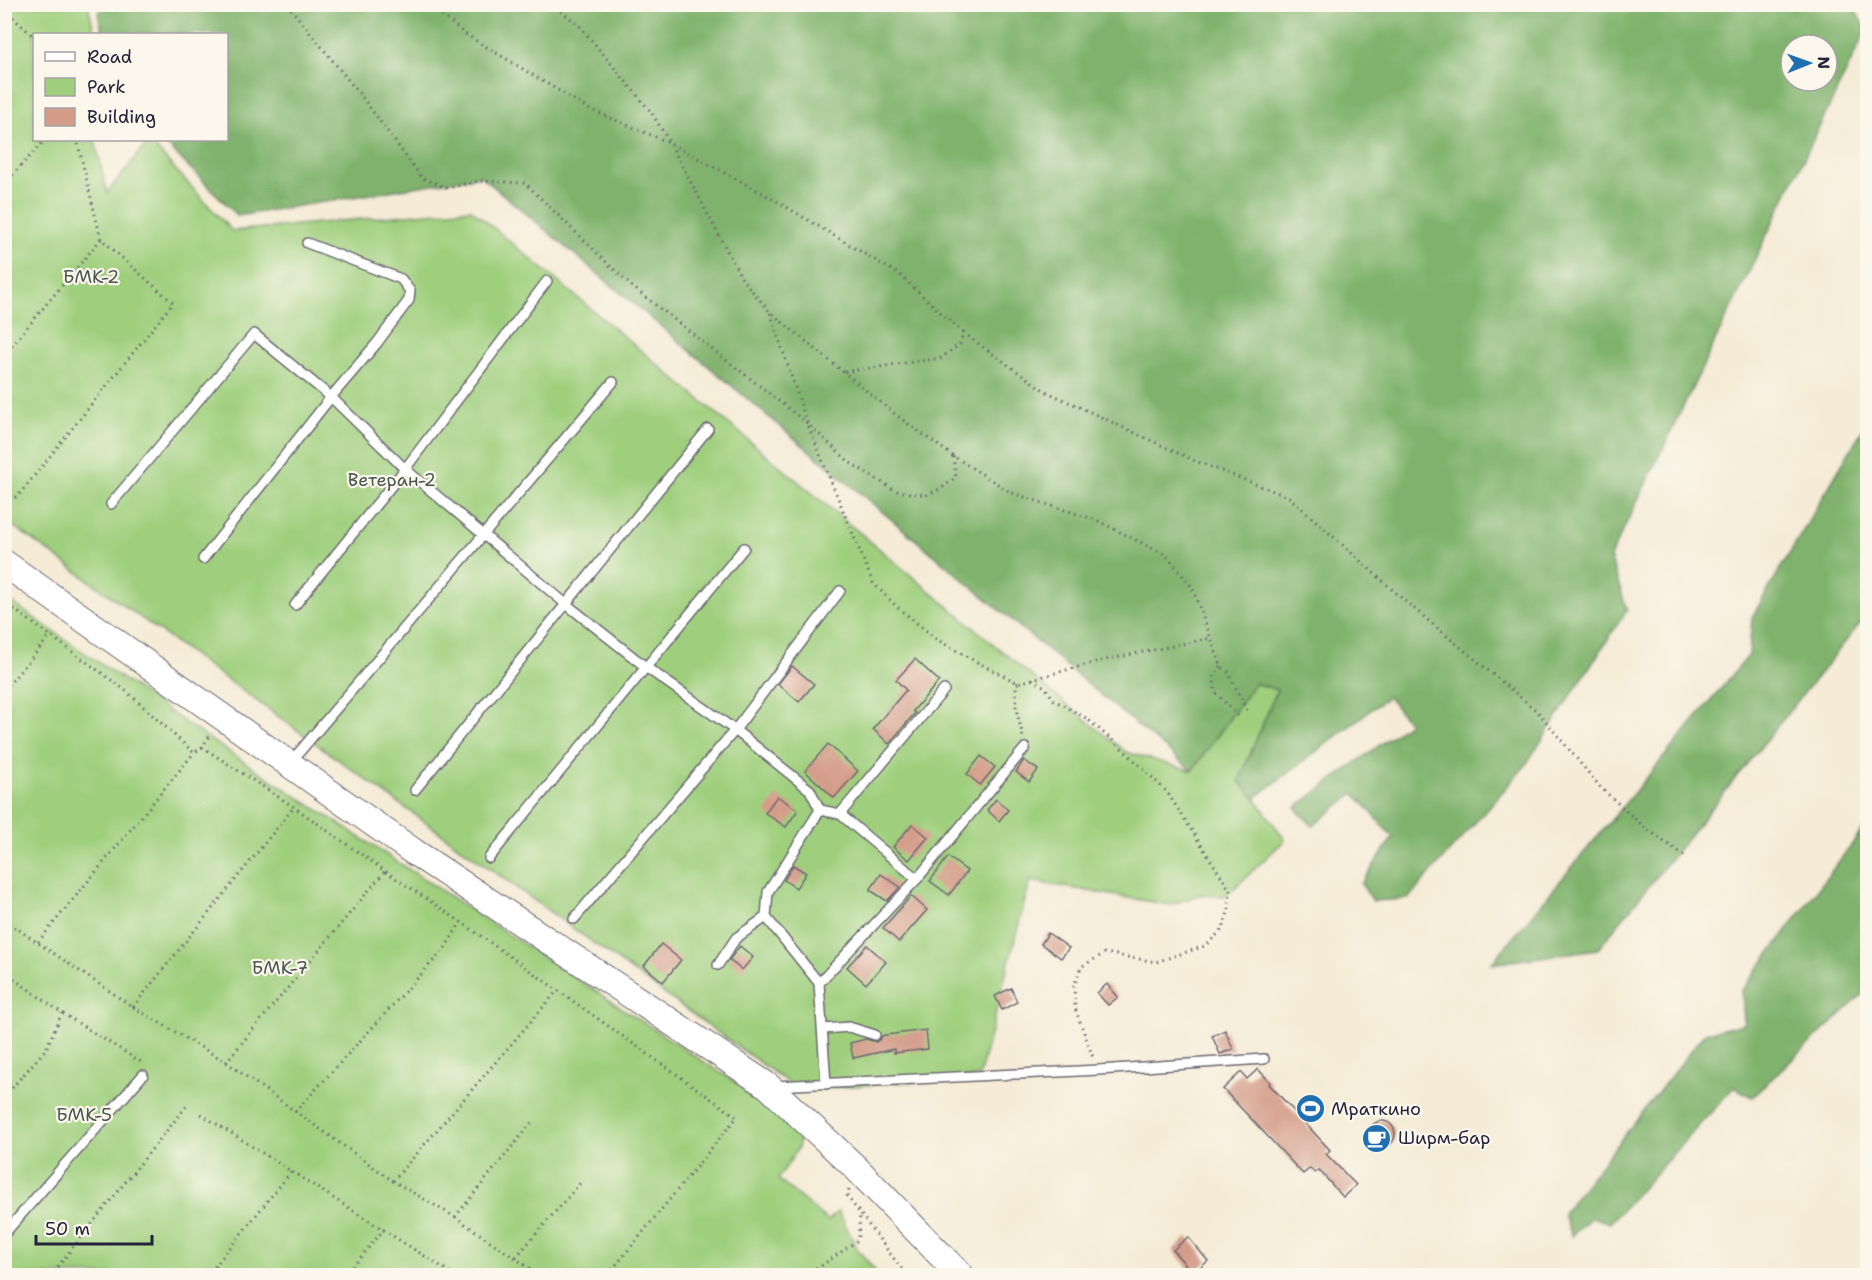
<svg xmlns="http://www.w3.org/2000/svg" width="1872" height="1280" font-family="'Shantell Sans',sans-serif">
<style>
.green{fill:#9fcf7d;stroke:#60785c;stroke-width:1.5}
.forest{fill:#7fb26c;stroke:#506a54;stroke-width:1.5;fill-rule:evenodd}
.building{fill:#d49d8a}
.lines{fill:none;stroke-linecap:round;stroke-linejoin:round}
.service-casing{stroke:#6c6871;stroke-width:12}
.secondary-casing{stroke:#6c6871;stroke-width:28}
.path{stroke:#6c6871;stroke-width:3;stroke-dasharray:1.5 4.5;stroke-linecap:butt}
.service{stroke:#fff;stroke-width:9}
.secondary{stroke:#fff;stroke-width:26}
.labels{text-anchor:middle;stroke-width:4.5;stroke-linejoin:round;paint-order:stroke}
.park-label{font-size:18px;fill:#48564f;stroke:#fbf7ec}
.poi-label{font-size:18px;fill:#22223b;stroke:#fbf7ec;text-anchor:start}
</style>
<rect width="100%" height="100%" fill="#fbf7ec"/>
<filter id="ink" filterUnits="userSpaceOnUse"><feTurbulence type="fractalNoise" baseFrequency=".0167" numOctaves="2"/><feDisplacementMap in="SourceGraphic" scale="12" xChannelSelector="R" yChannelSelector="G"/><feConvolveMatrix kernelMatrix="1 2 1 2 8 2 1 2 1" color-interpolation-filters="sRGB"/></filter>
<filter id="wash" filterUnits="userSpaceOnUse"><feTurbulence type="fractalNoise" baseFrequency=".008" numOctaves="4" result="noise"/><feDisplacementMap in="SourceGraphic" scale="24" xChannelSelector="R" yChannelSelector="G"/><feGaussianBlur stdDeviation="1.35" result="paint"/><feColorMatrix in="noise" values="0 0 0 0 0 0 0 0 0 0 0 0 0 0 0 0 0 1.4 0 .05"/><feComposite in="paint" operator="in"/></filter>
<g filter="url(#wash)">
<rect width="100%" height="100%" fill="#f5ebd6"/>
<!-- green -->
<g class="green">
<path d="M4 5H88L95 34H34V140H95L107 193 149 141 232 231 471 209 1045 687 1126 752 1192 771 1255 683 1277 690 1239 781 1255 798 1285 840 1226 896 1199 895 1170 905 1030 881 979 1077 798 1090 5 520Z"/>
<path d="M4 597 209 739 738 1084 801 1132 798 1148 778 1179 828 1221 838 1211 858 1250 879 1275H5Z"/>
</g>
<!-- forest -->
<g class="forest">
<path d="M106 5 1852 4 1866 31 1610 557 1627 610 1525 766 1408 899 1373 901 1361 884 1393 837 1354 793 1313 826 1295 808 1409 723 1388 697 1255 798 1239 781 1277 690 1255 683 1192 771 481 176 238 216 162 140H226V34H103L98 13ZM1791 45H1827V81H1791Z"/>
<path d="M1867 422V615L1598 949 1491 964 1749 655 1752 617Z"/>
<path d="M1867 824V990L1752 1097 1734 1087 1610 1223 1591 1217 1572 1236 1563 1213 1705 1033 1744 1024 1742 990Z"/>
</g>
<g id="blocks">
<!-- building -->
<g class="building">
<path d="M915 659 939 681 913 711 915 713 889 744 873 729 906 690 896 680Z"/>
<path d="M792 666 814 684 799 702 778 684Z"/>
<path d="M828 744 858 771 834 798 805 771Z"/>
<path d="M981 756 995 767 980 785 967 774Z"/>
<path d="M1024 760 1038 770 1029 782 1016 772Z"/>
<path d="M777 796 798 810 786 827 765 813Z"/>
<path d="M996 799 1008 810 999 821 987 810Z"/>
<path d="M912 824 928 837 909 860 893 847Z"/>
<path d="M948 857 967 871 949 895 930 881Z"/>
<path d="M793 865 806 873 796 888 784 880Z"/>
<path d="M881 874 900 887 887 901 870 890Z"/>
<path d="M911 896 927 910 899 942 883 928Z"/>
<path d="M1048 933 1069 948 1061 958 1041 944Z"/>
<path d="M661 944 681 960 663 982 644 966Z"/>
<path d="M867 945 886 962 866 984 847 967Z"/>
<path d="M740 946 753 957 742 970 729 960Z"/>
<path d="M1107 984 1118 997 1108 1005 1097 993Z"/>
<path d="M1011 988 1017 1002 1002 1010 995 996Z"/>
<path d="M926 1030 928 1049 894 1053V1049L853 1058 850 1043 866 1039 876 1042 880 1039 882 1036 885 1035Z"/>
<path d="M1225 1030 1233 1049 1220 1054 1212 1036Z"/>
<path d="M1258 1069 1270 1082 1269 1084 1330 1150 1326 1154 1356 1185 1343 1197 1319 1170 1315 1173 1310 1168 1303 1174 1223 1089 1241 1072 1247 1079Z"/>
<circle cx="1382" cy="1134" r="13"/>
<path d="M1188 1237 1208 1261 1193 1274 1173 1250Z"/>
</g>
</g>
</g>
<g filter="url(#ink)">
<use href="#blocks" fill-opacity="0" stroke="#6c6871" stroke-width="1.5"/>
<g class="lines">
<defs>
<g id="service">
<path d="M111 504 254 334 331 397 405 469 566 604 647 668 735 730 810 790 820 810 768 892 766 917 819 983 826 1084"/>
<path d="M203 559 331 397 377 343 409 300 410 291 401 279 307 243"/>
<path d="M295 605 405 469 547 281"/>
<path d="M290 763 613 382"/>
<path d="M415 790 708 429"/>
<path d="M820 810 840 814 917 879"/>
<path d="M840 814 944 690"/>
<path d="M489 858 744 548"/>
<path d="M574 919 735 730 840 591"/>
<path d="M718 965 736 938 766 917"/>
<path d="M819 983 917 879 1025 748"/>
<path d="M824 1029 849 1027 875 1035"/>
<path d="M775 1086 1098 1070 1264 1059"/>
<path d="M4 1234 143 1075"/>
</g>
<path id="secondary" d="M4 563 414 852 768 1086 856 1168 961 1276"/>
</defs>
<!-- service casing -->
<use href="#service" class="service-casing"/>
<!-- secondary casing -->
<use href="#secondary" class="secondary-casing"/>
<!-- path -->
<g class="path">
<path d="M287 4 362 97 422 178 447 188 478 181 525 183 630 285 807 423 849 462 896 491 926 495 942 488 956 477 953 456 1012 493 1096 520 1166 555 1192 587 1221 666 1228 672 1247 710"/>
<path d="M428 4 465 34 589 109 670 143 773 199 900 275 963 333 960 344 941 358 843 372"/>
<path d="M551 4 579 25 651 112 670 143 742 279 770 312"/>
<path d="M4 9 34 37"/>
<path d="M4 184 45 140"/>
<path d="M963 333 1045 391 1193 460 1289 497 1405 601 1538 712 1601 788 1644 827 1687 858"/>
<path d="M4 355 101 239"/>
<path d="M953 456 896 415 770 312 807 423 873 583 895 605 936 639 975 661 1018 683 1100 661 1211 638"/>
<path d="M4 503 18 496 173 303 101 239 77 140"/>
<path d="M4 602 125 690 194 753 202 747 212 733"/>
<path d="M1221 666 1214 676 1215 692 1238 716"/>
<path d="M1032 679 1045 687 1054 700 1086 718 1126 752 1167 792 1230 890 1229 909 1223 929 1205 946 1156 962 1105 953 1081 967 1074 986 1075 1008 1094 1060"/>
<path d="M1018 683 1016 684V708L1023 737"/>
<path d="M4 690 51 635"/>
<path d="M202 747 294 807 385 871 461 922 737 1117 607 1276"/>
<path d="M4 920 133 1007 226 1062 393 1181 455 1217 541 1276"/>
<path d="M38 942 193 754"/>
<path d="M4 972 62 1013 144 1064"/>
<path d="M133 1007 294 807"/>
<path d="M226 1062 385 871"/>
<path d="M4 1097 46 1049 62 1013"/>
<path d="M295 1112 445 948 461 922"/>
<path d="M201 1114 456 1276"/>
<path d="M393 1181 558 990"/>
<path d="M849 1190 847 1196 907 1276"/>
<path d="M455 1217 533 1121"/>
<path d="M516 1257 582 1181"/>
<path d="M50 1276 189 1103"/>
<path d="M207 1276 291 1172"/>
<path d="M345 1276 384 1229"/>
<path d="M793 1276 821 1266 858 1240 860 1214"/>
</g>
<!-- service -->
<use href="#service" class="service"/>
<!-- secondary -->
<use href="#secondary" class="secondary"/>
</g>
</g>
<!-- icons -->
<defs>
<symbol id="stadium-disc" viewBox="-11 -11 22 22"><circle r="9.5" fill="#1f6fb2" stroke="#fbf7ec"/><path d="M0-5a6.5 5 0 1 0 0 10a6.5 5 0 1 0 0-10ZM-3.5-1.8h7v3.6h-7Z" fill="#fff"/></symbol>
<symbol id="cafe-disc" viewBox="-11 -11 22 22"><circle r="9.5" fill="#1f6fb2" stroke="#fbf7ec"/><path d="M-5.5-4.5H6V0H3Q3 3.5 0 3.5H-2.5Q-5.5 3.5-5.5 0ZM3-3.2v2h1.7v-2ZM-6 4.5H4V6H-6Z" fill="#fff"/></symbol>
</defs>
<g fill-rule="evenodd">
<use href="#stadium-disc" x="1294" y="1092" width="33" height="33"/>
<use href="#cafe-disc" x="1360" y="1122" width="33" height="33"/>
</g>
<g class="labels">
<!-- park labels -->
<g class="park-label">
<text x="91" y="283">БМК-2</text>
<text x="392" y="486">Ветеран-2</text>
<text x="280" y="974">БМК-7</text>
<text x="84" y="1121">БМК-5</text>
</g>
<!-- poi labels -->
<g class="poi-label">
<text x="1331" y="1115">Мраткино</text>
<text x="1398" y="1144">Ширм-бар</text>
</g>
</g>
<!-- margin -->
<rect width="1872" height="1280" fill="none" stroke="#fbf7ec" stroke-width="24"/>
<!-- legend -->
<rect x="33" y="33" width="195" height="108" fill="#fbf7ec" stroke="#a4a2a5" stroke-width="1.5"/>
<rect x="45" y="52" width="30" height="9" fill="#ffffff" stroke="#a4a2a5" stroke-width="1.5"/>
<text x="87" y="63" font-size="18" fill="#22223b">Road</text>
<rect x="45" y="78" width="30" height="18" fill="#9fcf7d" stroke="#a4a2a5" stroke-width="1.5"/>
<text x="87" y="93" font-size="18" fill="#22223b">Park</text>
<rect x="45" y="108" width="30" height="18" fill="#d49d8a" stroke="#a4a2a5" stroke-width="1.5"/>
<text x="87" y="123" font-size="18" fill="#22223b">Building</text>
<!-- north arrow -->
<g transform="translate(1809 63) rotate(89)"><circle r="28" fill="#fbf7ec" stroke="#a4a2a5" stroke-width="1.5"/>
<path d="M0-4.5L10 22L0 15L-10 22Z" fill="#1f6fb2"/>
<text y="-9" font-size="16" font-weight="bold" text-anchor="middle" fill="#22223b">N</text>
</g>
<!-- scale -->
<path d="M36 1235v9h116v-9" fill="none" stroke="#22223b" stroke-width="3"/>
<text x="45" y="1235" font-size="18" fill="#22223b" stroke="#fbf7ec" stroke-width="4.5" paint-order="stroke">50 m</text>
</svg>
